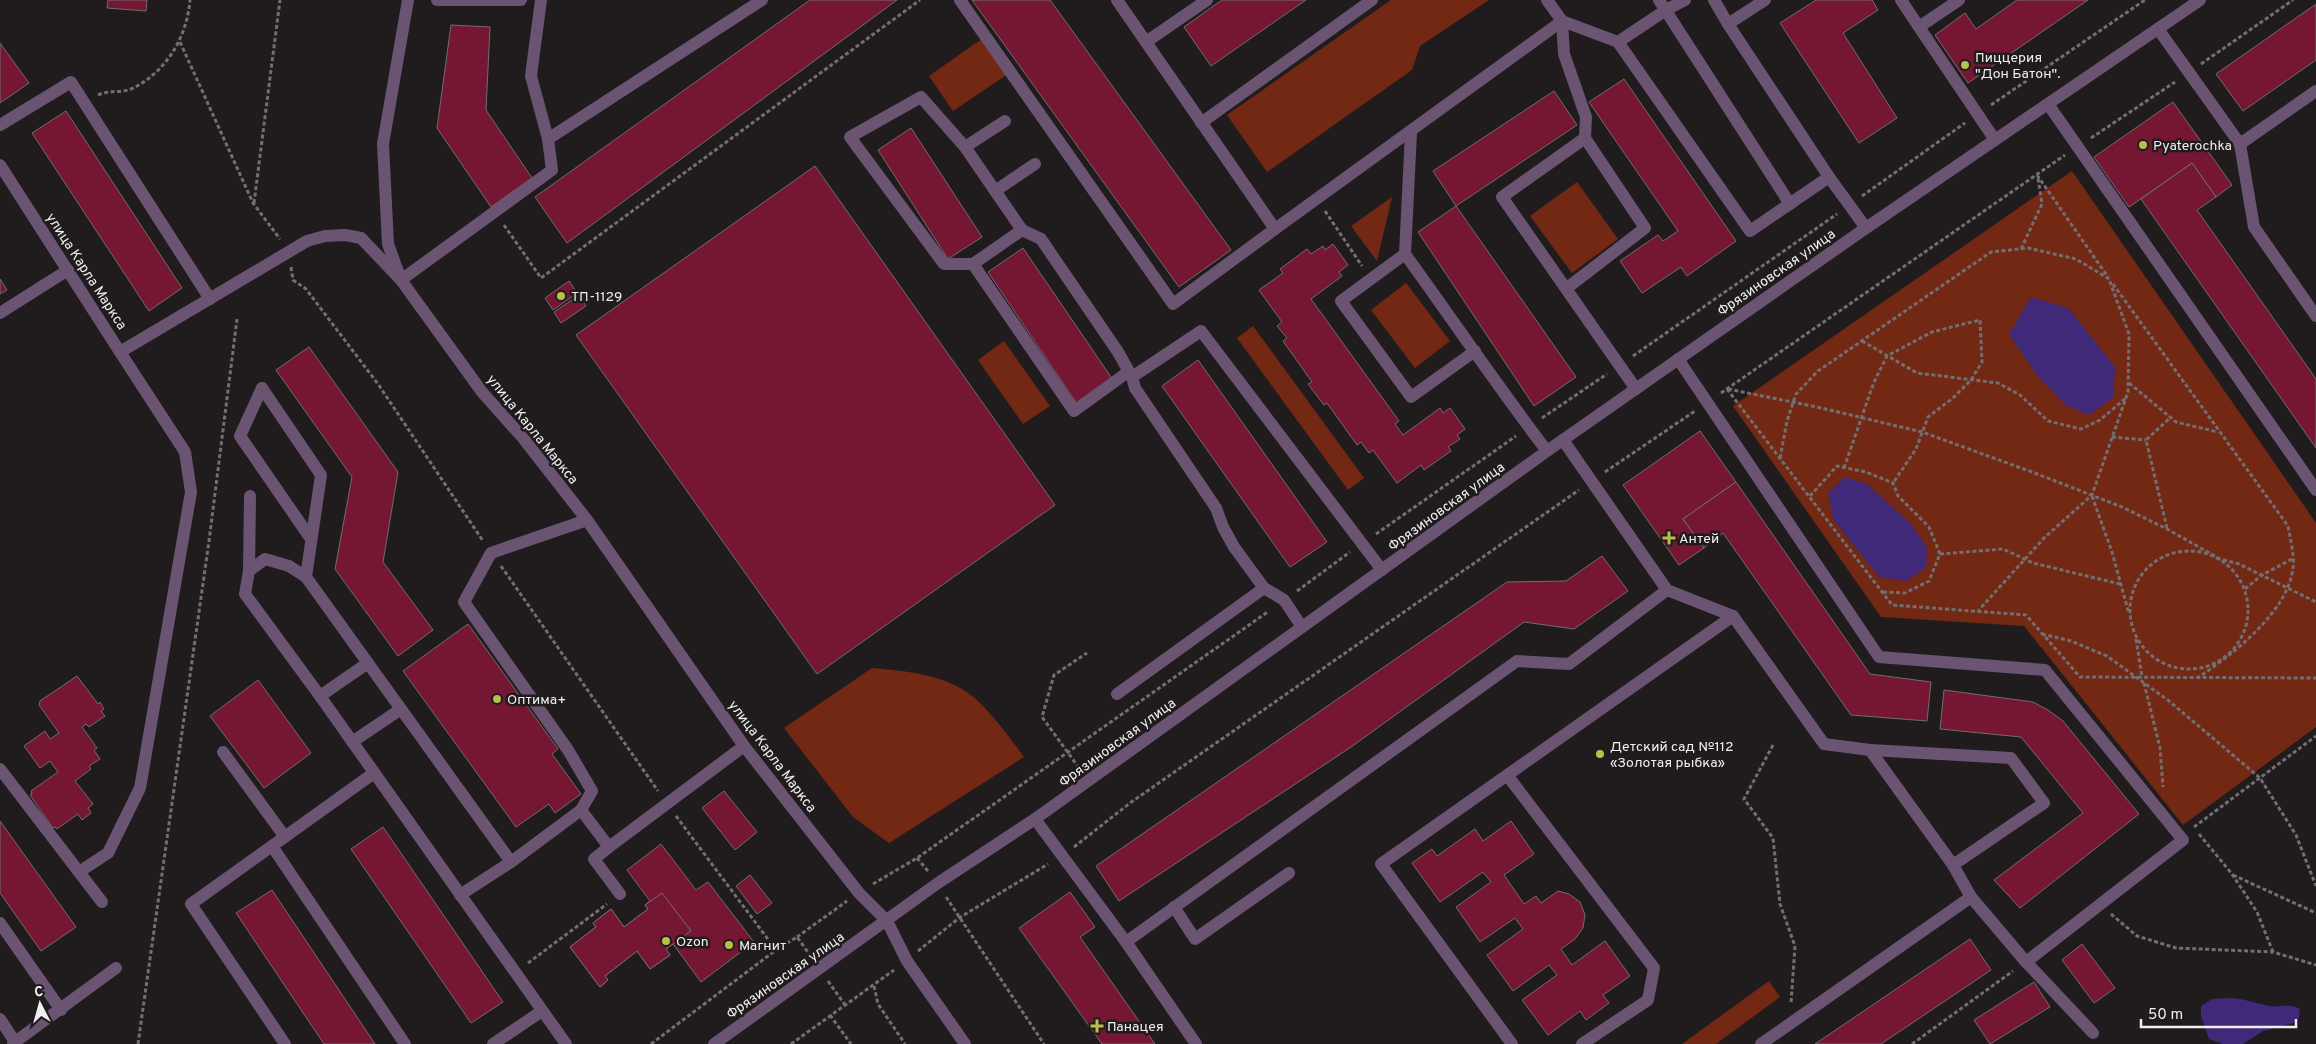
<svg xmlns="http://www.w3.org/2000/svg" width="2316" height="1044" font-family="Overpass,sans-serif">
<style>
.green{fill:#732814}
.water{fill:#402978}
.building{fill:#751732;stroke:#726c6d}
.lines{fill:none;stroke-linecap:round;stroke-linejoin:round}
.path{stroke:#736f71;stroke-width:3;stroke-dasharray:4 2.5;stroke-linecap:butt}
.service{stroke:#6b5372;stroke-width:12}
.minor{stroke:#6b5372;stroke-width:12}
.poi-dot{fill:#b8c147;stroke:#201c1e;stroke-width:2}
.labels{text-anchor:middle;stroke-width:5;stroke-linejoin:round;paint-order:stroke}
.poi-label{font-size:14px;fill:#f1eeef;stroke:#201c1e;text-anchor:start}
.street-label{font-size:14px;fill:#f1eeef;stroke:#201c1e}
</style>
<rect width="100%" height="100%" fill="#201c1e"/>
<!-- green -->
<g class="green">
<path d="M1391 0H1489L1420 46 1412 70 1267 172 1227 115Z"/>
<path d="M983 38 1008 74 953 111 929 76Z"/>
<path d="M2072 171 2316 523V727L2183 825 2024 626 1881 617 1733 406Z"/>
<path d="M1577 182 1618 239 1572 273 1530 216Z"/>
<path d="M1392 197 1377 261 1351 226Z"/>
<path d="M1406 283 1450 341 1415 368 1371 310Z"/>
<path d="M1253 326 1364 478 1348 490 1237 338Z"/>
<path d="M1004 341 1050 406 1023 424 978 360Z"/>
<path d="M872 668C905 671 941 674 968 693 986 705 1011 739 1024 757L889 843 853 817 784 728Z"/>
<path d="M1769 981 1780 997 1720 1041 1716 1044H1682Z"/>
</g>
<!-- water -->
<g class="water">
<path d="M2031 297 2068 308 2115 367 2113 398 2089 415 2066 405 2036 374 2009 334Z"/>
<path d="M1845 477 1867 484 1912 525 1927 548 1926 568 1906 581 1879 577 1833 519 1828 493Z"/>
<path d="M2227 998C2244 998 2254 1003 2270 1006 2282 1008 2287 1002 2300 1009L2299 1018 2294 1023 2263 1031 2243 1044H2223L2209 1039 2201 1016V1006L2212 999Z"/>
</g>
<!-- building -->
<g class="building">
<path d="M108 0H147L146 11 107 8Z"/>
<path d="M810 0H897L567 243 535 197Z"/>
<path d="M972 0H1050L1231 250 1179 287Z"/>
<path d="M1222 0H1306L1211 66 1184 27Z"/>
<path d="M1816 0H1872L1878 10 1843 33 1897 118 1859 143 1780 23Z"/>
<path d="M2017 0H2088L1968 83 1935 35 1965 13 1976 29Z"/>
<path d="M2316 4V60L2243 111 2216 74Z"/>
<path d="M451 25 490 27 486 110 532 178 491 207 437 128Z"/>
<path d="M0 43 29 83 0 103Z"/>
<path d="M1624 79 1736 241 1687 276 1681 267 1642 293 1620 261 1658 235 1663 241 1678 231 1589 102Z"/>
<path d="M1554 91 1577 125 1456 206 1433 171Z"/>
<path d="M2173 102 2232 185 2216 197 2192 163 2129 207 2094 157Z"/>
<path d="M66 111 182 288 149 311 32 133Z"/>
<path d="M911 128 982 237 948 259 878 150Z"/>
<path d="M2192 163 2216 197 2197 210 2316 379V448L2141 199Z"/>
<path d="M815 166 1055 505 817 674 576 335Z"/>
<path d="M1456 206 1576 377 1534 406 1418 232Z"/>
<path d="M1333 244 1348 265 1339 272 1342 276 1311 299 1399 421 1395 424 1403 435 1440 408 1443 413 1450 408 1465 429 1457 435 1460 439 1448 447 1451 451 1424 470 1421 465 1397 483 1373 450 1369 453 1361 442 1357 445 1327 403 1324 405 1308 384 1312 382 1283 341 1287 338 1277 326 1282 322 1259 290 1283 273 1280 269 1307 249 1311 254 1323 246 1325 250Z"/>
<path d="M1023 248 1113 380 1077 404 988 272Z"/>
<path d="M0 279 7 290 0 294Z"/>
<path d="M569 281 577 293 553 310 545 298Z"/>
<path d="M579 295 586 306 561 323 554 312Z"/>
<path d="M309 347 398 472 383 562 433 630 398 656 335 569 352 477 276 370Z"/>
<path d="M1198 360 1327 542 1290 567 1162 386Z"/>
<path d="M1700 431 1736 482 1683 519 1704 548 1679 565 1623 485Z"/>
<path d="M1736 482 1870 674 1931 682 1927 721 1851 715 1723 533 1704 548 1683 519Z"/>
<path d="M1602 556 1628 591 1574 629 1524 622 1351 747 1119 901 1096 866 1507 582 1566 581Z"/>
<path d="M468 624 558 749 552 754 581 794 555 813 549 804 516 827 403 671Z"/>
<path d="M77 676 98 704 100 702 104 709 101 711 105 716 89 727 86 724 82 727 97 748 94 750 100 759 89 766 91 769 75 781 93 804 88 808 91 813 82 820 78 814 57 829 55 827 53 828 30 795 32 794 31 791 58 772 50 761 40 768 24 746 45 731 50 739 59 733 39 705 40 701Z"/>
<path d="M258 680 311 753 264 788 210 716Z"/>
<path d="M1944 690 2033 702 2048 710 2063 721 2139 814 2020 908 1994 880 2083 813 2021 737 1940 729Z"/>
<path d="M724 791 757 832 735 850 702 808Z"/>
<path d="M0 821 76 927 41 951 0 893Z"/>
<path d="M1511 821 1534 854 1504 875 1524 904 1536 896 1541 903 1558 891 1569 894 1580 902 1585 915 1583 928 1575 939 1561 949 1572 965 1605 941 1630 976 1603 995 1609 1003 1586 1020 1580 1011 1548 1035 1522 1000 1557 975 1549 965 1513 991 1487 955 1523 929 1515 918 1480 942 1456 907 1491 882 1483 872 1440 902 1412 863 1432 849 1437 856 1475 829 1483 841Z"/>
<path d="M383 827 503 1002 471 1023 351 849Z"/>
<path d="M661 844 696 890 708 882 754 942 701 982 673 944 666 949 670 955 650 969 637 951 605 976 608 980 600 987 570 947 596 927 593 923 611 909 624 927 648 909 645 905 650 901 627 870Z"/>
<path d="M750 875 772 903 757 914 736 886Z"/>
<path d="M272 890 375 1044H324L236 913Z"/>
<path d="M1070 892 1095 927 1080 937 1155 1044H1102L1019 928Z"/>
<path d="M662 893 691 931 666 949 670 955 650 969 637 951 605 976 608 980 600 987 570 947 596 927 593 923 611 909 624 927 648 909 645 905Z"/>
<path d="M1970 939 1991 970 1881 1044H1815Z"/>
<path d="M2082 944 2115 988 2094 1003 2062 960Z"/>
<path d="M2034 982 2050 1007 1990 1044 1974 1020Z"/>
</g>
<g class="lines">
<!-- path -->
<g class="path">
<path d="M180 42 253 203 280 239"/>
<path d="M2201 64 2293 0"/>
<path d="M98 95C108 90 121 93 131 89 166 73 187 37 190 0"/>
<path d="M1991 105 2145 0"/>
<path d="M2091 138 2175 82"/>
<path d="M2037 175 2108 277"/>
<path d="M1862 196 1965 123"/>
<path d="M254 203 280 0"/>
<path d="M1325 211 1362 266"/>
<path d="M504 225 541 278 920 0"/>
<path d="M2021 249 2042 204 2038 178"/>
<path d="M291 267 293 280 306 289 378 384 483 541"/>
<path d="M2113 284 2288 526C2290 539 2295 556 2293 568 2288 612 2233 654 2199 677"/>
<path d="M1862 341 1917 373 1998 383 2020 395 2048 421 2081 429 2100 420 2126 398"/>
<path d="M1633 356 1837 214"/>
<path d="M2129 383 2176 422 2218 432"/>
<path d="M1727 389 1892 605 2026 615 2080 677 2316 678"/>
<path d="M1728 389 1817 407 1922 432 2032 472 2122 507 2167 529 2220 559 2239 564 2316 602"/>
<path d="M1721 393 2065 155"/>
<path d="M1542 418 1607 374"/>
<path d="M2112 437 2146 440"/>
<path d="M1780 458 1787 421 1796 394 1818 371 1991 252 2028 248 2076 259 2109 279 2129 334 2128 392 2092 495 2044 538 1978 611"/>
<path d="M1844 468 1874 382 1887 356 1932 332 1980 320 1982 362 1971 380 1953 398 1928 417 1916 449 1893 483"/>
<path d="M1605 472 1695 411"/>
<path d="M1810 496 1837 466 1866 472 1893 483 1898 496 1929 527 1940 554 1929 581 1905 593 1882 592"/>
<path d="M2092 496 2112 552 2129 614"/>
<path d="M2167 528 2146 440 2171 417"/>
<path d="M1376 534 1516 436"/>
<circle cx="2189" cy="610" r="59"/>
<path d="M1940 554 2003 549 2033 563 2120 584"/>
<path d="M501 566 658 791"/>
<path d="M2245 589 2262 575 2292 559"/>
<path d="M1297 591 1350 552"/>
<path d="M2042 634 2071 641 2107 656 2169 701 2260 778 2296 835 2316 886"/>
<path d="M2136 639 2142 677"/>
<path d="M2144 683 2160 748 2163 787"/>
<path d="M1773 745 1744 799 1773 838 1780 904 1795 946 1791 1003"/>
<path d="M1079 768 1042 717 1054 675 1087 653"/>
<path d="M676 816 776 950"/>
<path d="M2194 827 2316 736"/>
<path d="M2199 834 2232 874 2257 912 2273 952"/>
<path d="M1074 847 1130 803 1579 490"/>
<path d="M917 858 928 871"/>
<path d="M2233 875 2316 913"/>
<path d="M873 884 917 858 1269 611"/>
<path d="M946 897 1044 1044"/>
<path d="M2111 914 2137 936 2176 948 2273 952 2316 965"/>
<path d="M797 937 847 901"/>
<path d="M918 951 959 918 1048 864"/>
<path d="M528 963 607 904"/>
<path d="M828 981 845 1005"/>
<path d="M874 986 878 1004 905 1044"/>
<path d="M830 1015 851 1044"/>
<path d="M138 1044 209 541 237 319"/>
<path d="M651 1044 776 950 797 937 810 955"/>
<path d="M791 1044 894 970"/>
<path d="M1912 1044 2013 971"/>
</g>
<!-- service -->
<g class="service">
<path d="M408 0 383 144 388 244 401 280 552 170 548 139 762 0"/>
<path d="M437 0H521"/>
<path d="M541 0 531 76 548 139"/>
<path d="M960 0 1173 304 1275 229"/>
<path d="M1117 0 1275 229 1562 21 1547 0"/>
<path d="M1659 0 1790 204"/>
<path d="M1714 0 1728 24 1829 177 1866 228"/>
<path d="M1901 0 1919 27"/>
<path d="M1959 0 1919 27 1995 140"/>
<path d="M1728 24 1765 0"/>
<path d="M2158 29 2240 144 2316 91"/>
<path d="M1146 42 1207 0"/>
<path d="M1618 42 1750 231 1829 177"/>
<path d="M2048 104 2316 490"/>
<path d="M1201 123 1372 0"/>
<path d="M0 125 71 82 210 299"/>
<path d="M2240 144 2254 227 2316 316"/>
<path d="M965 147 1005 121"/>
<path d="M995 191 1035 164"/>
<path d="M1022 230 973 264 1074 411 1128 372"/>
<path d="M1405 254 1411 132"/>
<path d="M973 264H944L850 137 921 97 965 147 1022 230 1041 239 1118 352 1132 377"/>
<path d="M1567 288 1645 228 1585 138"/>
<path d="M0 313 68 270"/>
<path d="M1475 351 1411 397 1341 301 1405 254C1452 319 1498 387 1547 451"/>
<path d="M1678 359 1879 657 2045 670 2183 840 2026 962"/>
<path d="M262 388 321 475 306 577 511 862 460 895"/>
<path d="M262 388 240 436 311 539"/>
<path d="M1636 389 1502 197 1585 138 1586 117 1564 54 1562 21 1618 42 1666 10 1685 0"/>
<path d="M1563 440 1667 590 1733 616 1824 744 1870 750 1953 865 1971 897 2026 962 2093 1033"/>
<path d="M249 571 250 496"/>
<path d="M306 577 289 566 265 559 249 571 245 594 320 696 566 1044"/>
<path d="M1302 627 1284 600 1264 588 1234 547 1223 527 1216 508 1135 388 1132 377 1201 331 1382 570"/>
<path d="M1117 694 1264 588"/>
<path d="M320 696 368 663"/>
<path d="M352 742 401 709"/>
<path d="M1870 750 2011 758 2044 803 1953 865"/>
<path d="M223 752 285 837"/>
<path d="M0 769 102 902"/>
<path d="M1507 775 1654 968 1648 1000 1582 1044"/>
<path d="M581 810 592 791 568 750 464 602 491 553 587 520"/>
<path d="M1035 819 1126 942 1196 1044"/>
<path d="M272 846 405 1044"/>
<path d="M609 847 594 859 620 894"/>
<path d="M511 862 581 810 609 847 744 746"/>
<path d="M79 872 108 853 140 788 191 492 185 452 120 352"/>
<path d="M1174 907 1195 939 1289 873"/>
<path d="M0 923 61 1010"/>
<path d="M1126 942 1517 661 1569 664 1667 590"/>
<path d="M0 1019 15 1042 13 1044"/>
<path d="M16 1044 15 1042 116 968"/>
<path d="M285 1044 191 904 374 773"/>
<path d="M493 1044 542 1011"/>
<path d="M1512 1044 1381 864 1733 616"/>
<path d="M1761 1044 1971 897"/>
</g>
<!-- minor -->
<g class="minor">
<path d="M0 165 120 352 307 241 325 236 345 235 361 238 401 280 482 392 523 438 587 520 744 746 859 893 887 921 907 961 965 1044"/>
<path d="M714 1044 938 883 1035 819 1547 451 1866 228 2200 0"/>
</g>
</g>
<!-- markers -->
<g class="poi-dot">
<circle cx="1965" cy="65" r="5"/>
<circle cx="2143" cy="145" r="5"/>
<circle cx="561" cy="296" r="5"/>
<path d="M1666.5 530.5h5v5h5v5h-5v5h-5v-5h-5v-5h5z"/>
<circle cx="497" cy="699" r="5"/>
<circle cx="1600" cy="754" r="5"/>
<circle cx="666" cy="941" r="5"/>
<circle cx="729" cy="945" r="5"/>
<path d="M1094.5 1018.5h5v5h5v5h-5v5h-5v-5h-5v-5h5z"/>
</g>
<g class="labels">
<!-- poi labels -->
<g class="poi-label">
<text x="1975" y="62">Пиццерия<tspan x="1975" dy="16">"Дон Батон".</tspan></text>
<text x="2153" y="150">Pyaterochka</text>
<text x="571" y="301">ТП-1129</text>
<text x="1679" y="543">Антей</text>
<text x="507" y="704">Оптима+</text>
<text x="1610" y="751">Детский сад №112<tspan x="1610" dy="16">«Золотая рыбка»</tspan></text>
<text x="676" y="946">Ozon</text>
<text x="739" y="950">Магнит</text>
<text x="1107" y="1031">Панацея</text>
</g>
<!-- street labels -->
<g class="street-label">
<text transform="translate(87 271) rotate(57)" y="5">улица Карла Маркса</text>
<text transform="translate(1776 272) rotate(-35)" y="5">Фрязиновская улица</text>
<text transform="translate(533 429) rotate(51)" y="5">улица Карла Маркса</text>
<text transform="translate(1446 506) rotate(-36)" y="5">Фрязиновская улица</text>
<text transform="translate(1117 742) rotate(-36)" y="5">Фрязиновская улица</text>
<text transform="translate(773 756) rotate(53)" y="5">улица Карла Маркса</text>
<text transform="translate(785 975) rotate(-35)" y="5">Фрязиновская улица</text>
</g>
</g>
<!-- north arrow -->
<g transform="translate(40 1004) rotate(354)" stroke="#201c1e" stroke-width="4" paint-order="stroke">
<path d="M0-4L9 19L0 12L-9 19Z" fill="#f1eeef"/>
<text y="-8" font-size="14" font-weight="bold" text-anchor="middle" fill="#f1eeef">С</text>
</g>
<!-- scale -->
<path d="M2141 1019v8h155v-8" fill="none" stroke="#f1eeef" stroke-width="2.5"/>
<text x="2148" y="1019" font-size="15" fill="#f1eeef" stroke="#201c1e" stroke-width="4" paint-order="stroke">50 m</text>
</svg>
